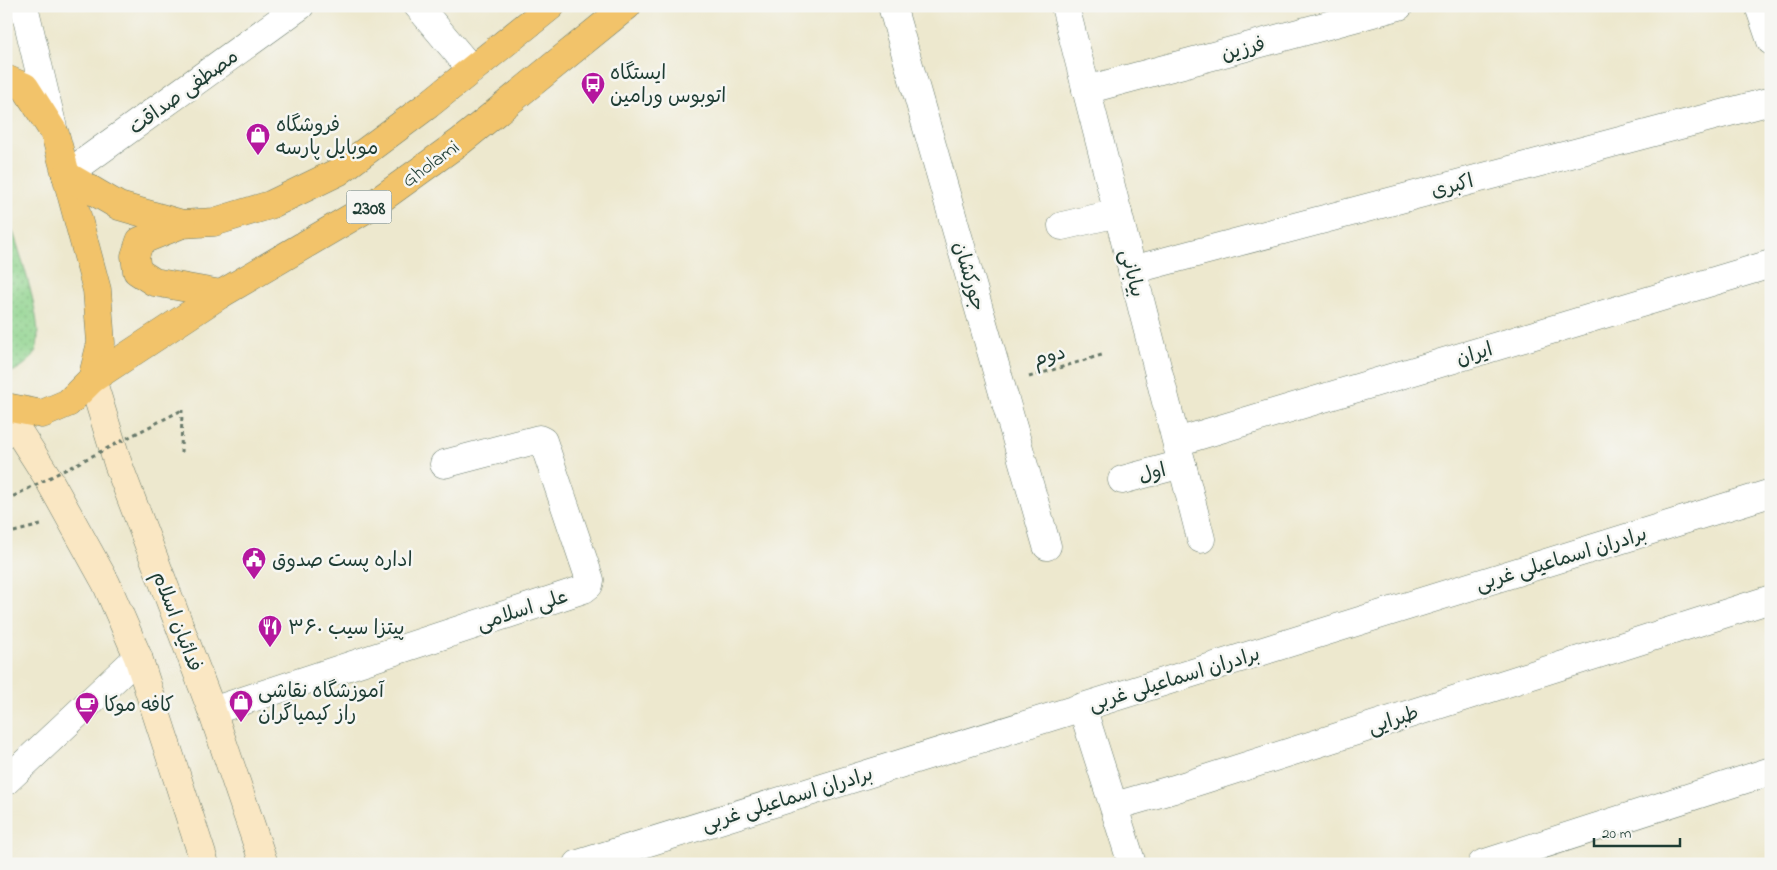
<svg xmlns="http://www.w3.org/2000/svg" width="1777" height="870" font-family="'Indie Flower','Playpen Sans Arabic',sans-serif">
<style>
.grass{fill:url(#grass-dots);stroke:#568860}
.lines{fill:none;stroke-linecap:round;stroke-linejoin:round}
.minor-casing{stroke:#67796a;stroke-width:29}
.tertiary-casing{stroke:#67796a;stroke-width:29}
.secondary-casing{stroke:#67796a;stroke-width:29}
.primary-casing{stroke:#67796a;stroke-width:29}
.path{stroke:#67796a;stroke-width:3;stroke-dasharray:4 4;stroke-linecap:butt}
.minor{stroke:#fff;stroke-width:28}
.tertiary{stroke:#fff;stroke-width:28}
.secondary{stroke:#fae7c3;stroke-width:28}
.primary{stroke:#f2c36a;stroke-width:28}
.path-bridge{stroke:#67796a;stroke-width:3;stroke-dasharray:4 4;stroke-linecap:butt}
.labels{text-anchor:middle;stroke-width:5;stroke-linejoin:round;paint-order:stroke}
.shield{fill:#f6f6f2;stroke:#60746d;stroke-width:1}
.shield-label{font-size:19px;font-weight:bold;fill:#1f3d34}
.street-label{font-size:20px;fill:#1f3d34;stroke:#f6f6f2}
.poi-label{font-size:20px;fill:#1f3d34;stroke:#f6f6f2;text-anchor:start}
</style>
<defs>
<pattern id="grass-dots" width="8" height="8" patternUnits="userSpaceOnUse" patternTransform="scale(1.25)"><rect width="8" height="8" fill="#8ed38c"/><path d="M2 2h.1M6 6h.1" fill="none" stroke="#73ac73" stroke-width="1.8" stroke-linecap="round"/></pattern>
</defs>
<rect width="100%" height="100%" fill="#f6f6f2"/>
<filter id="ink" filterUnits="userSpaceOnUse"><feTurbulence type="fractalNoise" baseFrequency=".02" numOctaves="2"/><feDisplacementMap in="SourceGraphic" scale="10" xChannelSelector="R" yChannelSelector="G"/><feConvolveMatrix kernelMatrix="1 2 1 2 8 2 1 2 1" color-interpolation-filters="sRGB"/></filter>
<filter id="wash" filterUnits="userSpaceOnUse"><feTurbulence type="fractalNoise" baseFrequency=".0096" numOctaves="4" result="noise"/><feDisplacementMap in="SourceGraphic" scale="20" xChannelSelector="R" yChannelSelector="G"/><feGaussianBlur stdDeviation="1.12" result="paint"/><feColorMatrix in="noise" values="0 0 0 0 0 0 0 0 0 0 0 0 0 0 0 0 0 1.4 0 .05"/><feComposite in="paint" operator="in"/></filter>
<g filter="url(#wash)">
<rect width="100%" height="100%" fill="#ede8ce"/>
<!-- grass -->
<path class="grass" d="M6 211C15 238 46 325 36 350 30 363 20 368 8 374Z"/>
</g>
<g filter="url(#ink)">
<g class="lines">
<defs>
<g id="minor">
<path d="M418 6 472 70"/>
<path d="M892 6 1047 546"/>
<path d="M1065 6 1201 539"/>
<path d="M1086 90 1399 6"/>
<path d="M66 175 300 6"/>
<path d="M1062 226 1118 213"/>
<path d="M1132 270 1771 101"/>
<path d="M1177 442 1771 264"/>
<path d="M1122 480 1182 464"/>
<path d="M1082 707 1132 864"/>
<path d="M212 711 584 589 589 585 590 580 543 441 539 439 444 464"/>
<path d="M6 781 138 657"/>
<path d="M1115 806 1174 789 1771 599"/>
<path d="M578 864 1771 493"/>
<path d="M1482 864 1771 771"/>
</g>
<g id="tertiary">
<path d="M24 6 53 128"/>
<path d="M1759 6 1771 41"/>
</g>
<g id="secondary">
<path d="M92 379 118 464 212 711 264 864"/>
<path d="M6 412 48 478 106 583 138 657 205 864"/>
</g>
<g id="primary">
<path d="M6 79 25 87 55 134 97 290 101 343 92 379 68 403 42 414 6 407"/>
<path d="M66 175 119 206 182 224 214 222 270 205 338 172 428 105 551 6"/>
<path d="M182 224 140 241 135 256 137 271 154 282 221 294"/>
<path d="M92 379 221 294 371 206 461 141 627 6"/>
</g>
</defs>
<!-- minor casing -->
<use href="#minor" class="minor-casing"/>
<!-- tertiary casing -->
<use href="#tertiary" class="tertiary-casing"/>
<!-- secondary casing -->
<use href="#secondary" class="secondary-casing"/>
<!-- primary casing -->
<use href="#primary" class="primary-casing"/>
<!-- path -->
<g class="path">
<path d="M1029 377 1105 354"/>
<path d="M181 453 182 410"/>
<path d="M6 534 41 525"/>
</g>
<!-- minor -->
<use href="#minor" class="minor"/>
<!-- tertiary -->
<use href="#tertiary" class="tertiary"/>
<!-- secondary -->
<use href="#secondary" class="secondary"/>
<!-- primary -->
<use href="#primary" class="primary"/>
<!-- path-bridge -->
<path class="path-bridge" d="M6 500 182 410"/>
</g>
</g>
<!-- icons -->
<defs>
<symbol id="bus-pin" viewBox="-11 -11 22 30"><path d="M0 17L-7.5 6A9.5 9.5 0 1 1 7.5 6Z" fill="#b5179e" stroke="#f6f6f2"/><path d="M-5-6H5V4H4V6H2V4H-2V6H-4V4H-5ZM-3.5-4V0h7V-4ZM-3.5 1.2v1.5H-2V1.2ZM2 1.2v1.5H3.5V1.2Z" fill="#fff"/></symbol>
<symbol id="shop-pin" viewBox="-11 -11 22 30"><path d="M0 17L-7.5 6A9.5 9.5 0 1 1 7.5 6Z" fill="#b5179e" stroke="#f6f6f2"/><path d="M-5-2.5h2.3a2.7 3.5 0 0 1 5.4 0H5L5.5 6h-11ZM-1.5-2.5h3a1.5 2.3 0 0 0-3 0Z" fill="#fff"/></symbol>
<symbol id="civic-pin" viewBox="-11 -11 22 30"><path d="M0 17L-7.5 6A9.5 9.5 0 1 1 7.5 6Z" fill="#b5179e" stroke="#f6f6f2"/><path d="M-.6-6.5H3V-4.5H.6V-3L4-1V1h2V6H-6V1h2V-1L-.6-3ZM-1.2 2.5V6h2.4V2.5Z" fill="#fff"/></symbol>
<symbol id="restaurant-pin" viewBox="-11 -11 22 30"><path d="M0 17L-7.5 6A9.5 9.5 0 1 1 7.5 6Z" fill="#b5179e" stroke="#f6f6f2"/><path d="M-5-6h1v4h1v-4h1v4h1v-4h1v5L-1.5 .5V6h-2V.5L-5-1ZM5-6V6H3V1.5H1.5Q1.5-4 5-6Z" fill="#fff"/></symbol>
<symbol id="cafe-pin" viewBox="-11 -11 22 30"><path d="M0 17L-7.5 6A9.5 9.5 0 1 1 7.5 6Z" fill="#b5179e" stroke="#f6f6f2"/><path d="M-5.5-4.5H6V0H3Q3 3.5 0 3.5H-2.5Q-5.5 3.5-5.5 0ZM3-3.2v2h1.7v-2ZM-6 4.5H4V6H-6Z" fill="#fff"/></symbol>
</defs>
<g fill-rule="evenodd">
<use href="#bus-pin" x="579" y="70" width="28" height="38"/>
<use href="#shop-pin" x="244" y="121" width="28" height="38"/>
<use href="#civic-pin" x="240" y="545" width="28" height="38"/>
<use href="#restaurant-pin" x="256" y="613" width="28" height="38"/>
<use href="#shop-pin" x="227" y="688" width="28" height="38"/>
<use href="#cafe-pin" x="73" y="690" width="28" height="38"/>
</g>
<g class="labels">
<!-- shield labels -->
<rect class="shield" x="346.5" y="190.5" width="45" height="33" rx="4"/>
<g class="shield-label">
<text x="369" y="214">2308</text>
</g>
<!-- street labels -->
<g class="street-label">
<text transform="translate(1243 48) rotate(-15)" y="7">فرزین</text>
<text transform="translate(183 91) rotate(-36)" y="7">مصطفی صداقت</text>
<text transform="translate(430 163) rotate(-36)" y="7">Gholami</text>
<text transform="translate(1452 185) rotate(-15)" y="7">اکبری</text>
<text transform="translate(1133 273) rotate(76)" y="7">بیابانی</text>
<text transform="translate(970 276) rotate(74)" y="7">جورکشان</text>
<text transform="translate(1474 353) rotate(-17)" y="7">ایران</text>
<text transform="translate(1049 355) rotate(-16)" y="7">دوم</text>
<text transform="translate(1152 472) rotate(-15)" y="7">اول</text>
<text transform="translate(1561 558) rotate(-17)" y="7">برادران اسماعیلی غربی</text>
<text transform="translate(522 609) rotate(-18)" y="7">علی اسلامی</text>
<text transform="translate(178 621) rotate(69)" y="7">فدائیان اسلام</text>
<text transform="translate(1174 678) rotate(-17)" y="7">برادران اسماعیلی غربی</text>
<text transform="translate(1393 719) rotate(-18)" y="7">طبرایی</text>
<text transform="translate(787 798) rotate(-17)" y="7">برادران اسماعیلی غربی</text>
</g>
<!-- poi labels -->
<g class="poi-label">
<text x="610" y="79">ایستگاه<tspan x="610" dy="23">اتوبوس ورامین</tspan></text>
<text x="276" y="131">فروشگاه<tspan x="276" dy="23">موبایل پارسه</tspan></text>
<text x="272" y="566">اداره پست صدوق</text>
<text x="288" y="634">پیتزا سیب ۳۶۰</text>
<text x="258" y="697">آموزشگاه نقاشی<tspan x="258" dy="23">راز کیمیاگران</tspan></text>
<text x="104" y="711">کافه موکا</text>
</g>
</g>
<!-- margin -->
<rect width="1777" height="870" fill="none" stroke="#f6f6f2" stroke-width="25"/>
<!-- scale -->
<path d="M1594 838v8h86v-8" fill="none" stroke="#1f3d34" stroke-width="2.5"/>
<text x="1602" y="838" font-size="15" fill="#1f3d34" stroke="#f6f6f2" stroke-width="4" paint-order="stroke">20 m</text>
</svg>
